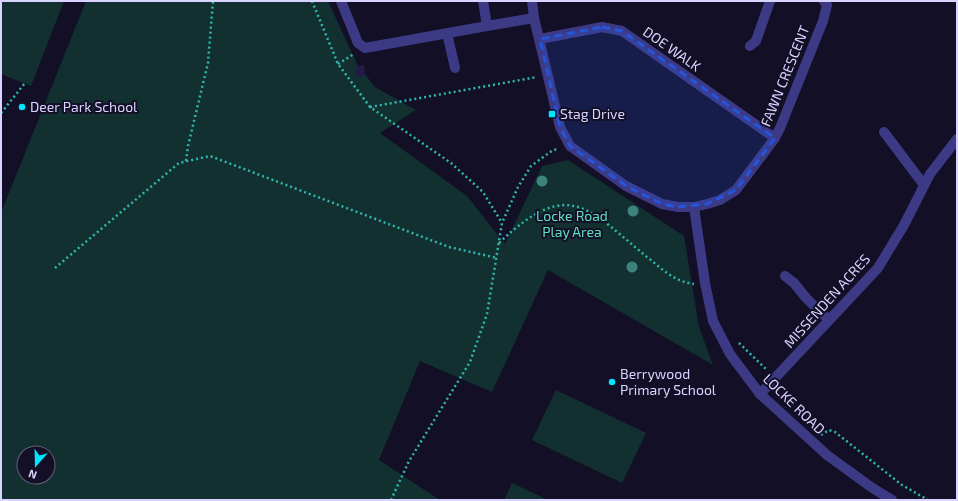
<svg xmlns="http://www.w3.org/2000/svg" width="958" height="501" font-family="'Exo 2',sans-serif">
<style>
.green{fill:#12302f;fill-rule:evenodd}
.building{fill:#241b47}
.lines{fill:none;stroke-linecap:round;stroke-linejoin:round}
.path{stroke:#2fb8b0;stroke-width:2.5;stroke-dasharray:2 3;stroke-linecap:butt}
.minor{stroke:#3d3a85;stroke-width:10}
.tree{fill:#3d827b}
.marked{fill:#2655da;fill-opacity:0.2;stroke:#2655da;stroke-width:3;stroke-dasharray:8 5;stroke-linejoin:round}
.poi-dot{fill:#00e5ff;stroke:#130f26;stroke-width:1.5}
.labels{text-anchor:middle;stroke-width:4;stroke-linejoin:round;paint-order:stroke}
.street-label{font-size:14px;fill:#d9d4ff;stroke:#130f26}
.poi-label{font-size:14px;fill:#d9d4ff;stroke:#130f26;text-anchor:start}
.park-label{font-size:14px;fill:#5fe0c0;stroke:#130f26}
</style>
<rect width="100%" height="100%" fill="#130f26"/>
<!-- green -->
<g class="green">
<path d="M1 1H64L31 86 1 74Z"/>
<path d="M86 1H328L357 64 375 87 416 110 380 133 467 196 505 244 542 166 568 160 684 236 699 327 713 365 548 270 492 392 420 361 379 460 440 500H1V213ZM24 453H48V477H24Z"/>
<path d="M556 390 646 433 622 483 532 440Z"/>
<path d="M512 483 548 500H504Z"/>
</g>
<!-- building -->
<path class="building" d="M364 65 365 76 356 77V66Z"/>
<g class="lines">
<!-- path -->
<g class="path">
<path d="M312 1 338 64 370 107 451 163 483 192 502 223"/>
<path d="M338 64 354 54"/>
<path d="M370 107 537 77"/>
<path d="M1 113 25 83"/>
<path d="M186 161 188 146 208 63 213 1"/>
<path d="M499 243C571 174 589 211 652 261 665 272 677 282 694 284"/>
<path d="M55 268 179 163 210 156 449 247 497 258"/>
<path d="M739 343 767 370"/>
<path d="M821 435 829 430 835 432 902 485 928 500"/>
<path d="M391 500 409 461 470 362 487 314 502 223 518 187 531 166 553 150 559 149"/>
</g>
<!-- minor -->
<g class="minor">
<path d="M341 1 358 43 365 48 487 26"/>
<path d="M483 1 487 26 534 18 532 1"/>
<path d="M534 18 560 127 570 146 626 186 662 204 678 207H694L707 204 720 200 736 190 775 138 780 128 823 21 827 5 824 1"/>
<path d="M447 33 455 68"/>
<path d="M540 39 602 27 622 31 775 138"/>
<path d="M750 46 756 41 770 1"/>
<path d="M884 132 924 185"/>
<path d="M694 207 705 283 713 321 730 354 760 394 827 455 871 487 892 500"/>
<path d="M785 276 794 283 807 299 829 320"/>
<path d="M760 394 878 268 904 225 930 174 957 139"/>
</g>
</g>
<!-- trees -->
<g class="tree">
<circle cx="542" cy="181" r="5.5"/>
<circle cx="633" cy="211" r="5.5"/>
<circle cx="632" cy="267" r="5.5"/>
</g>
<!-- marked area -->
<path class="marked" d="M602 27 622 31 775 138 736 190 707 204 678 207 662 204 626 186 570 146 560 127 540 39Z"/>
<!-- markers -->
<g class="poi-dot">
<circle cx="22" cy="107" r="4"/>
<rect x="548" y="110" width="8" height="8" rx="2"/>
<circle cx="612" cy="382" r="4"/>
</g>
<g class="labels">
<!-- street labels -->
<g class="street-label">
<text transform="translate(672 49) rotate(35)" y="5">DOE WALK</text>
<text transform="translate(785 76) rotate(-68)" y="5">FAWN CRESCENT</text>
<text transform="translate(827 301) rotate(-48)" y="5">MISSENDEN ACRES</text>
<text transform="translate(794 404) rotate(44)" y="5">LOCKE ROAD</text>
</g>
<!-- poi labels -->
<g class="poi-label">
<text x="30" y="112">Deer Park School</text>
<text x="560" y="119">Stag Drive</text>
<text x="620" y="379">Berrywood<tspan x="620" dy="16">Primary School</tspan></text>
</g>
<!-- park labels -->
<g class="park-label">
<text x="572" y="221">Locke Road<tspan x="572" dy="16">Play Area</tspan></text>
</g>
</g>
<!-- border -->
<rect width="958" height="501" fill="none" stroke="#d9d4ff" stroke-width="4"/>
<!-- north arrow -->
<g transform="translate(36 465) rotate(200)"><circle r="19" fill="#130f26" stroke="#625e7d"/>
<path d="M0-3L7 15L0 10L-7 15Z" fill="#00e5ff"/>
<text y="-6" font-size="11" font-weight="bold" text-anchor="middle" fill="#d9d4ff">N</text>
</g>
</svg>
